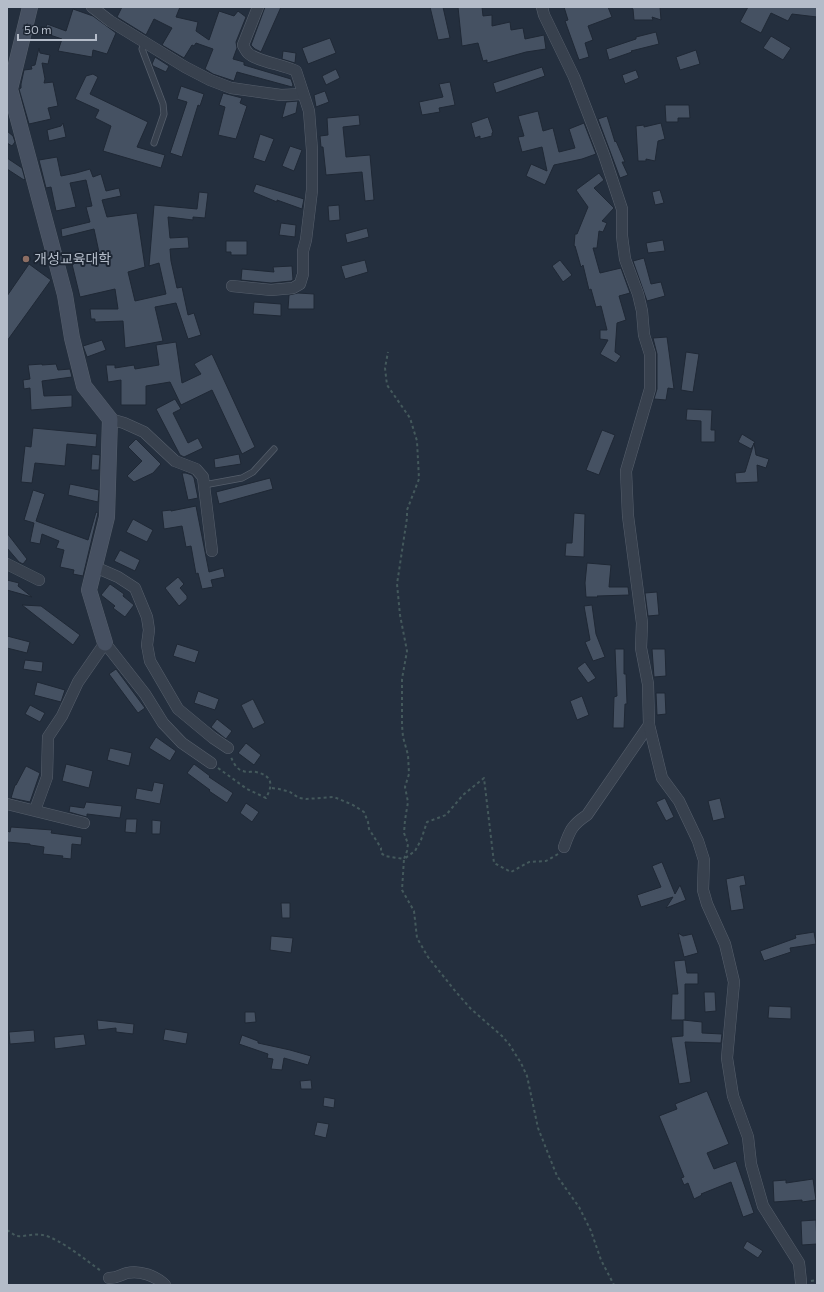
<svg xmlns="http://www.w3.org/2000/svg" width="824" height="1292" font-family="Commissioner,'Noto Sans KR',sans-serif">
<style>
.building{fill:#455162;stroke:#1f2835}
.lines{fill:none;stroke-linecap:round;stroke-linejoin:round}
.lane-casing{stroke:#565f6c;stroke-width:7}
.street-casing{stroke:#565f6c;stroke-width:12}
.secondary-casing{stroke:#565f6c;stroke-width:16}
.path{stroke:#44595c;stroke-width:2;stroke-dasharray:3 3;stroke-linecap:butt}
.lane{stroke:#38414e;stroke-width:5.5}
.street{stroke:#38414e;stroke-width:11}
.secondary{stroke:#465061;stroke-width:15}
.education-dot{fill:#8d6e63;stroke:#1d2633;stroke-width:1.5}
.labels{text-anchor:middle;stroke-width:4;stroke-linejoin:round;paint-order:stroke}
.poi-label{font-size:14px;fill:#b4bcc9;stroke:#1d2633;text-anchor:start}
</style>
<rect width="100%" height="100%" fill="#242f3e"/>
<!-- building -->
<g class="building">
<path d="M122 7H180L176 17 198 22 196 31 209 40 219 11 234 16 238 11 246 17 236 42 237 48 233 59 244 62V65L291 79 293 85 292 87 237 72 234 81 213 74 205 69 213 49 196 43 194 46 192 45 184 58 162 45 172 28 154 19 146 35 117 17Z"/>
<path d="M265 7H281L261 52 255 49 251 45Z"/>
<path d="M430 7H443L450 38 438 40Z"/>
<path d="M458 7H482L483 16 492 15V26L510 22 511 30 523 28 525 39 544 35 546 49 526 52 487 63V60L483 61 478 43 462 46Z"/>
<path d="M564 7H608L612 17 588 26 593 40 585 43 589 57 579 60 565 21 568 20Z"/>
<path d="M630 7H660L661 20 652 17 653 20H634L633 9Z"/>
<path d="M748 7H817V17L792 14 788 21 771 13 761 33 740 22Z"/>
<path d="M73 9 93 16 116 33 107 54 93 50 92 57 58 51 62 39 44 33 47 24 66 31Z"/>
<path d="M656 32 659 44 631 51 632 52 609 60 606 49 636 39V37Z"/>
<path d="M771 36 791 48 783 60 763 48Z"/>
<path d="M330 38 336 53 308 64 302 48Z"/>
<path d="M39 48 40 53 50 55 48 64 42 63 45 79 44 83 53 82 58 106 48 108 51 119 29 124 19 89 21 88V84L24 70 32 69 31 66 35 65Z"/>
<path d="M696 50 700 64 680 70 676 57Z"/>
<path d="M283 51 296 53 295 63 282 59Z"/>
<path d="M155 57 169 66 166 72 153 66 152 64Z"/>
<path d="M542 67 545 76 496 93 493 83Z"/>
<path d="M336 69 340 78 326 85 322 76Z"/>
<path d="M636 70 639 78 625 84 622 75Z"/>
<path d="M93 74 98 77 90 94 148 122 137 147 165 155 161 168 103 151 111 126 95 118 99 110 75 99 86 76Z"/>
<path d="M450 82 455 105 439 108 440 112 422 115 419 102 443 97 439 84Z"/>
<path d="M181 86 204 94 200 106 198 105 182 157 170 153 187 102 177 99Z"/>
<path d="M325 91 329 102 316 107 314 95Z"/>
<path d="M223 93 242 98 240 103 247 106 236 139 218 135 225 107 219 105Z"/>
<path d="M298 101 296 113 282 118 286 102Z"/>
<path d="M665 105H689L690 118H678V122H666Z"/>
<path d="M538 111 543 131 553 128 559 152 575 148 569 129 584 123 596 154 582 159 554 165 545 185 526 176 531 164 547 171 542 147 522 152 518 137 524 136 518 116Z"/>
<path d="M359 115 360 125 343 127 346 157 370 155 374 200 365 201 362 172 326 175 323 147H321L320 136 328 135 327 118Z"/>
<path d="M607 116 615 142 616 141 625 162H622L628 175 620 178 598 119Z"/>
<path d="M488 117 493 132 492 133V136L480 139V136L475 138 471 123Z"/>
<path d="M63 123 66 137 49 141 47 130 61 126Z"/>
<path d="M661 123 665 139 658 141 655 161 646 159V161H638L636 126 644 125V127Z"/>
<path d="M7 131 13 136 15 142 12 146 7 143Z"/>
<path d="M260 134 274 139 265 162 253 158Z"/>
<path d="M290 146 302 150 294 171 282 166Z"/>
<path d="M57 157 61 176 76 173 90 169 93 177 101 174 106 191 119 188 121 196 102 200 107 217 137 213 145 267 128 272 135 301 166 294 159 263 149 266 154 205 197 209 199 192 208 193 205 218 193 217V220L168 217 170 238 188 237 189 248 170 249 171 261 177 288 182 287 188 315 194 313 201 335 188 339 176 303 155 307 163 341 125 348 123 321 95 322V319H91L90 309H118L115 289 80 297 72 264 100 257 94 229 62 237 61 229 90 222 86 207 92 206 86 180 70 183 76 207 56 211 51 187 46 188 39 160Z"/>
<path d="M7 158 22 168 25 179 24 180 7 169Z"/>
<path d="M599 173 604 180 594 188 614 208 602 221 607 223 603 232 599 231 597 248H593L600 273 621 268 630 293 619 296 626 320 617 323 615 352 621 356 616 363 600 354 608 340 600 339V330H607L601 306 596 307 591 289 589 290 583 265 581 267 575 246H574L575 234H577L588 207 576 190Z"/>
<path d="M256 184 304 199 302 209 277 200V202L253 192Z"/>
<path d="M660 190 664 203 655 205 652 192Z"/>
<path d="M339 205 340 220 329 221 328 206Z"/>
<path d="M281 223 296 225 295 237 279 235Z"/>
<path d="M367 228 369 237 347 243 345 234Z"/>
<path d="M663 240 665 251 648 253 646 243Z"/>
<path d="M226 241H247V255H231V252H226Z"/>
<path d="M644 258 651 284 661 282 665 296 647 301 633 261Z"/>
<path d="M365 260 368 272 345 279 341 266Z"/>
<path d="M560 260 572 275 563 282 552 266Z"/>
<path d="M29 264 51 280 7 341V296Z"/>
<path d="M292 266 293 280 291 281 271 283 241 280 242 269 274 272 273 267Z"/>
<path d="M298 293 314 294V309H288L289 295Z"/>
<path d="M254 302 281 304V316L253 314Z"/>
<path d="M667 337 674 389 668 388 666 400 654 399 657 389V354L653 338Z"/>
<path d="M102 340 106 350 87 357 83 346Z"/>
<path d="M176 342 182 383 201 374 194 364 212 354 255 447 242 454 212 390 181 405 170 382 146 386V405H121V380L108 382 106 365H115V368L134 365 135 369 159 365 156 345Z"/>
<path d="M686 352 699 354 693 392 681 390Z"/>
<path d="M42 364V365L56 364 58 370 70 369 72 377 42 381 44 396 72 395V407L31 410 30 388 24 389 23 380 30 379 28 365Z"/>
<path d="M175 399 181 409 173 413 188 443 198 438 203 448 184 457 180 455 156 409Z"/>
<path d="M687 409 712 410 711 430H715V442H701V421L686 420Z"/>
<path d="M33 428 97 434 96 447 67 444 65 466 35 463 32 483 21 482 25 446 31 447Z"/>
<path d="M602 430 615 435 599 475 586 470Z"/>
<path d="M742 434 755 442 751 449 738 442Z"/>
<path d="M136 439 161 464 153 473 134 482 127 476 142 461 128 447Z"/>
<path d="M754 443 756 455 769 459 766 468 757 465 758 482 736 483 735 473 745 472Z"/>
<path d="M92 454 100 455 99 470H91Z"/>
<path d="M239 454 241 464 215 468 214 459Z"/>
<path d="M182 473H186L192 475 194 478 198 498 188 500Z"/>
<path d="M270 478 273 489 219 504 216 492Z"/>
<path d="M70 484 99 490 98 502 68 495Z"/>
<path d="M33 490 45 494 36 521 88 540 96 512 98 513 83 576 73 574 74 570 60 567 64 550 56 548 59 541 42 534 40 544 30 542 34 523 24 520Z"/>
<path d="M196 506 209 572 223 568 225 577 211 580 213 587 202 589 198 573 196 574 191 546 186 547 182 526 164 529 162 511 171 510V511Z"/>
<path d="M574 513 585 514 584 557 565 556 566 543H572Z"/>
<path d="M133 519 153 530 147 542 126 532Z"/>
<path d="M7 533 27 559 23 564 19 562 7 548Z"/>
<path d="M120 550 140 560 135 571 114 561Z"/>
<path d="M587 563 611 565 609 587H628L629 595 597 596 598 597H586L585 583Z"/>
<path d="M178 577 184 584 180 588 187 596V599L179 606 165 588Z"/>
<path d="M7 580 19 583 18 586 32 597 7 590Z"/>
<path d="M110 584 124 594 123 596 134 605 125 617 113 608 115 606 101 595Z"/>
<path d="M657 592 659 615 648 616 645 593Z"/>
<path d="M22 605 41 606 80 635 73 645Z"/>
<path d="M592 605 596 634 605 657 593 661 585 642 590 640 584 606Z"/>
<path d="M7 636 30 642 27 653 7 648Z"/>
<path d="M177 644 199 651 195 663 173 656Z"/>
<path d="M615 649H624V674H626L627 704H625L624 728H613L614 697 617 696Z"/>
<path d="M652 649H665L666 676 654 677Z"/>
<path d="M25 660 43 662 42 672 23 669Z"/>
<path d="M585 662 596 678 588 683 577 668Z"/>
<path d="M116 669 145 708 138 713 109 674Z"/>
<path d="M37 682 65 690 61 702 34 695Z"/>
<path d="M198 691 219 699 215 710 194 703Z"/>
<path d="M656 693H665L666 714 657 715Z"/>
<path d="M582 696 589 715 577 720 570 701Z"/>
<path d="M253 699 265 723 253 729 241 705Z"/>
<path d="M30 705 45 713 40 722 25 714Z"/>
<path d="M217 719 232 731 226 739 211 727Z"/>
<path d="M156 737 176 751 170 761 149 748Z"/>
<path d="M246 743 261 755 254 765 238 753Z"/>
<path d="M110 748 132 753 129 766 107 760Z"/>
<path d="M66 764 93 771 89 788 62 781Z"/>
<path d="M194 764 210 776 209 777 233 793 227 803 209 791 210 790 187 773Z"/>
<path d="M26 766 40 773 30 802 11 798 15 785H16Z"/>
<path d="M154 782 164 784 160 804 135 799 137 788 152 791Z"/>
<path d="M665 798 674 817 666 821 656 802Z"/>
<path d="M720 798 725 818 713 821 708 801Z"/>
<path d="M86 802 122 806 120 818 87 814V817L69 812 70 806 84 808Z"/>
<path d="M246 803 259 812 252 822 240 813Z"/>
<path d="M126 819H137L136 833 125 832Z"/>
<path d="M152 820 161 821 160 834H152Z"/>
<path d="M11 827 52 830 51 833 82 837 81 845 72 844 71 859 62 858 63 856 43 854 44 847 30 845V844L7 842V831L10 832Z"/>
<path d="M662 862 675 894 680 885 686 900 666 908 673 897 641 907 637 895 661 887 652 866Z"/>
<path d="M744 875 746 885 740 886 744 909 731 911 726 879Z"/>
<path d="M281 903H290V918H282Z"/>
<path d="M814 932 816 944 790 948 791 952 764 961 760 951 796 938 795 935Z"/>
<path d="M678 933 683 936 692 934 698 953 684 957Z"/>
<path d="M271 936 293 938 291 953 270 950Z"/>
<path d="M685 960 687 973H698V984H685V1020H671L672 994H678L674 961Z"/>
<path d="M704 992H715L716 1011 705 1012Z"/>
<path d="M769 1006 791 1007V1019L768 1018Z"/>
<path d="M245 1012H255L256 1022 245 1023Z"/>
<path d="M97 1020 134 1024 133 1034 116 1032V1028L98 1030Z"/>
<path d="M683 1020 702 1022V1033L722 1034 721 1043 685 1042 691 1082 679 1084 671 1037 683 1036Z"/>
<path d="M165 1029 188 1033 186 1044 163 1040Z"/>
<path d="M34 1030 35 1042 10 1044 9 1032Z"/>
<path d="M84 1034 86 1045 55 1049 54 1037Z"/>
<path d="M242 1035 258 1041V1043L290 1050 311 1056 308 1065 284 1058 282 1070 271 1069 273 1059 267 1058 268 1054 239 1044Z"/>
<path d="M311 1080 312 1089H301L300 1081Z"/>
<path d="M707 1091 729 1144 707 1153 714 1169 736 1161 754 1213 743 1217 731 1182 701 1194 702 1195 694 1199 688 1183 684 1185 681 1178 684 1177 659 1116 677 1109 675 1104Z"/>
<path d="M324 1097 335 1099 334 1108 323 1106Z"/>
<path d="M317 1122 329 1124 326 1138 314 1135Z"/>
<path d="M813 1179 816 1200 802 1202V1200L774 1202 773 1181 786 1180V1183Z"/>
<path d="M816 1220 817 1244 802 1245 801 1221Z"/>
<path d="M747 1241 763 1251 758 1258 743 1248Z"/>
</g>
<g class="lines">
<defs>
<g id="lane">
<path d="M145 42 142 49 163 104 164 114 154 143"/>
<path d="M204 485 242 478 253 472 274 449"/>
</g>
<g id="street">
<path d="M92 7 110 21 185 67 210 80 231 88 281 95 303 94"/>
<path d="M542 7 544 15 574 77 604 155 622 209V236L625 259 638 294 642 311 644 335 650 354V389L626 471 628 516 642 623 641 648 648 684 649 725 587 815C572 825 570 830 564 847"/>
<path d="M232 286 271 290 293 288 300 284 303 274V251L306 240 312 190V150L309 111 296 71C284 65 256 61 248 53 246 51 244 47 243 45L258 7"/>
<path d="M110 419 124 423 144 432 175 461 196 469 203 477 212 551"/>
<path d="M7 564 39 580"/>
<path d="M95 567 118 577 135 588 147 617 149 630 147 645 150 661 178 709 213 738 228 748"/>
<path d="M649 725 662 778 679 801 698 841 704 860 703 890 707 904 725 944 734 982 727 1058 733 1096 748 1137 751 1164 763 1206 799 1263 801 1282"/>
<path d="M7 804 84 823"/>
<path d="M35 810 47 777 48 737 62 716 78 682 105 643 145 694 163 723 182 743 211 763"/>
<path d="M109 1278C118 1278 120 1275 127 1273 140 1270 156 1276 165 1285"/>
</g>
<path id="secondary" d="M30 7 10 89 65 295 72 338 84 386 110 419 107 517 89 590 105 643"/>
</defs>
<!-- lane casing -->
<use href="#lane" class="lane-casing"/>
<!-- street casing -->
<use href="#street" class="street-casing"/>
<!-- secondary casing -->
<use href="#secondary" class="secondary-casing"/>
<!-- path -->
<g class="path">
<path d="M218 768 247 789 266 798C273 785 273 776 256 772 252 771 247 773 243 771 237 770 233 762 231 757"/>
<path d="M272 788 279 789 290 792 299 798 306 799 334 797 353 805 364 812 368 822 369 829 381 848V853L385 856 404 859 407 851 408 844 404 833 405 820 408 802 405 787 409 774 408 755 403 737 402 725V679L407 651 400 615 397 584 407 518V510L419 479 417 441 410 418 387 385 385 368 388 352"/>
<path d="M558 854 546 861 529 862 511 872 494 863 484 778 463 795 446 815 427 822 421 840 415 851 404 859 402 890 414 911 417 938 428 957 456 992 471 1009 502 1036 509 1044 521 1063 527 1076 538 1128 557 1176 579 1207 591 1231 601 1260 614 1285"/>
<path d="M7 1230 16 1236C25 1237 34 1233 43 1235 59 1238 87 1261 101 1271"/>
<path d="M811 1281 817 1280"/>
</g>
<!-- lane -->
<use href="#lane" class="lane"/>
<!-- street -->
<use href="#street" class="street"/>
<!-- secondary -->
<use href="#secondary" class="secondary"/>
</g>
<!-- markers -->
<circle class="education-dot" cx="26" cy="259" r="4"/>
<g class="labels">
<!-- poi labels -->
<g class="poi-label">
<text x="34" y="264">개성교육대학</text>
</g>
</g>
<!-- border -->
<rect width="824" height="1292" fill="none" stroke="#b4bcc9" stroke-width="16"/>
<!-- scale -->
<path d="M18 34v6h78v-6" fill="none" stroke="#b4bcc9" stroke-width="2"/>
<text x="24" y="34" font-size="12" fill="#b4bcc9" stroke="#1d2633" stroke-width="3" paint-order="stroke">50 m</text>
</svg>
